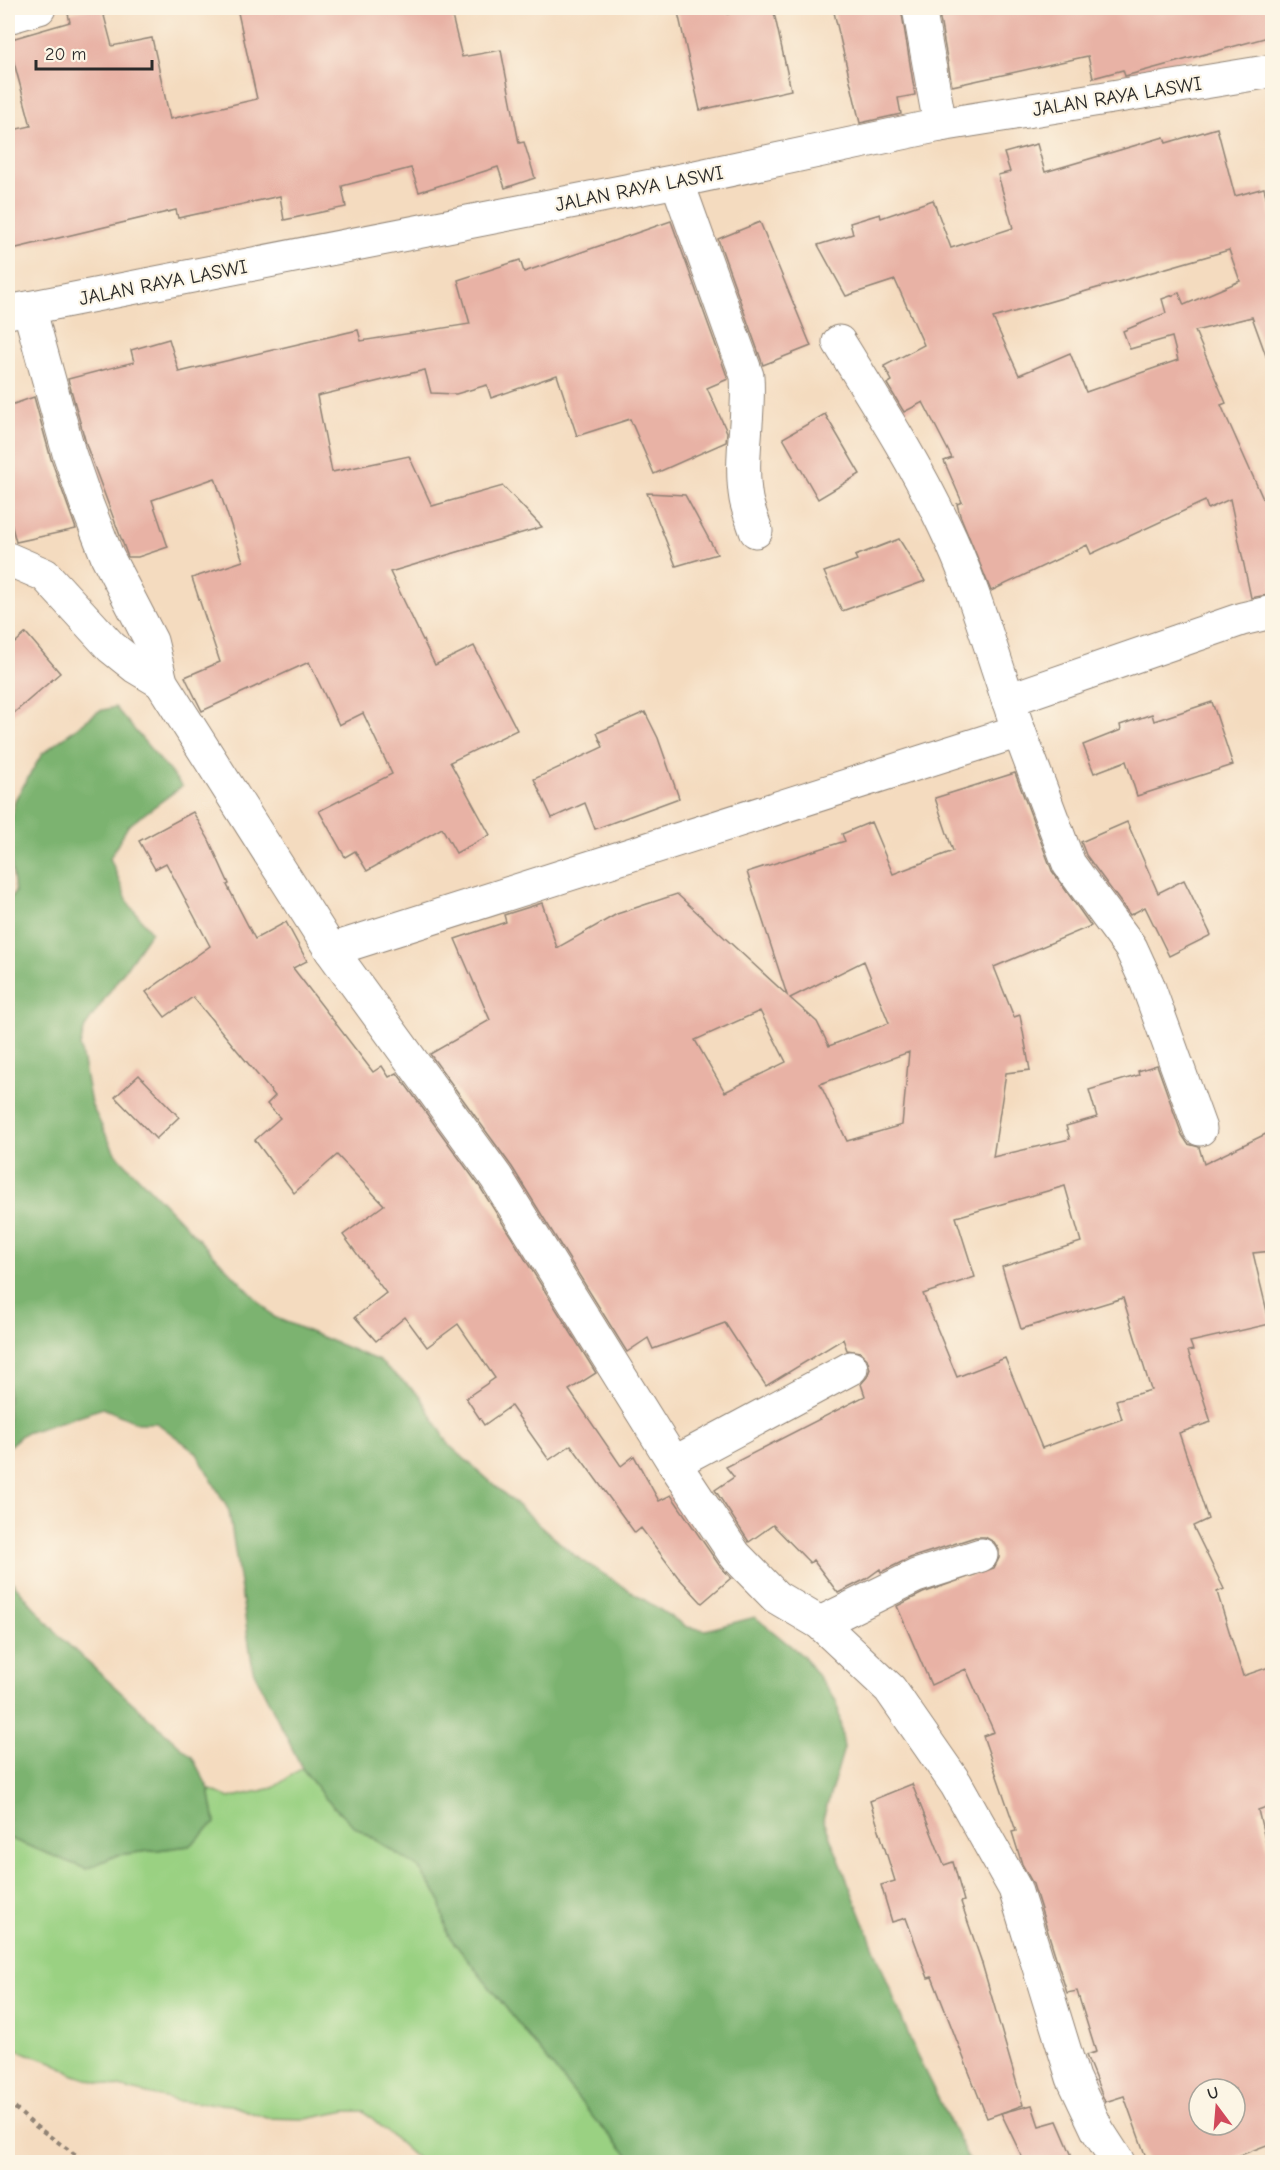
<svg xmlns="http://www.w3.org/2000/svg" width="1280" height="2170" font-family="'Comic Neue',sans-serif">
<style>
.green{fill:#9ad182;stroke:#627e56;stroke-width:1.5}
.forest{fill:#7bb370;stroke:#536f4e;stroke-width:1.5}
.building{fill:#e8b2a5;fill-rule:evenodd}
.lines{fill:none;stroke-linecap:round;stroke-linejoin:round}
.street-casing{stroke:#908375;stroke-width:35}
.primary-casing{stroke:#908375;stroke-width:35}
.path{stroke:#908375;stroke-width:4;stroke-dasharray:4.5 4.5;stroke-linecap:butt}
.street{stroke:#fff;stroke-width:33}
.primary{stroke:#fff;stroke-width:33}
.labels{text-anchor:middle;stroke-width:4.5;stroke-linejoin:round;paint-order:stroke}
.street-label{font-size:20px;fill:#2b2b2b;stroke:#fcf5e5}
</style>
<rect width="100%" height="100%" fill="#fcf5e5"/>
<filter id="ink" filterUnits="userSpaceOnUse"><feTurbulence type="fractalNoise" baseFrequency=".0167" numOctaves="2"/><feDisplacementMap in="SourceGraphic" scale="12" xChannelSelector="R" yChannelSelector="G"/><feConvolveMatrix kernelMatrix="1 2 1 2 8 2 1 2 1" color-interpolation-filters="sRGB"/></filter>
<filter id="wash" filterUnits="userSpaceOnUse"><feTurbulence type="fractalNoise" baseFrequency=".008" numOctaves="4" result="noise"/><feDisplacementMap in="SourceGraphic" scale="24" xChannelSelector="R" yChannelSelector="G"/><feGaussianBlur stdDeviation="1.35" result="paint"/><feColorMatrix in="noise" values="0 0 0 0 0 0 0 0 0 0 0 0 0 0 0 0 0 1.4 0 .05"/><feComposite in="paint" operator="in"/></filter>
<g filter="url(#wash)">
<rect width="100%" height="100%" fill="#f4dbbf"/>
<!-- green -->
<path class="green" d="M302 1768 325 1798 355 1827 418 1867 439 1897 448 1935 596 2121 635 2162H421L364 2111H346L306 2119 266 2118 231 2105 177 2101 90 2080 72 2074 55 2063 8 2047 9 1838 86 1869 117 1855 189 1846 215 1823 209 1789 229 1798 273 1788Z"/>
<!-- forest -->
<g class="forest">
<path d="M115 707 182 786 128 826 110 858 129 904 151 932 85 1027 80 1046 91 1104 115 1153 274 1317 379 1361 419 1395 450 1446 575 1556 687 1627 706 1630 755 1617 803 1656 837 1702 844 1748 823 1819 916 2054 970 2162H635L596 2121 448 1935 439 1897 418 1867 355 1827 325 1798 302 1768 253 1670 229 1511 196 1452 157 1423H138L103 1408 23 1434 8 1447V902L15 892 8 837 15 800 42 754 99 711Z"/>
<path d="M8 1577 60 1637 192 1757 209 1789 215 1823 189 1846 117 1855 86 1869 9 1838 8 1841Z"/>
</g>
<g id="blocks">
<!-- building -->
<g class="building">
<path d="M92 8H102L112 46 152 38 170 119 257 99 237 8H450L462 57 501 50 519 143 524 142 535 178 505 188 498 167 419 192 411 168 342 186 346 207 284 220 280 196 178 218 176 210 8 250V131L31 126 8 40 70 22 68 14Z"/>
<path d="M677 8H725L727 14 754 8H773L791 90 700 110Z"/>
<path d="M833 8H901L915 95 898 98 901 114 860 123Z"/>
<path d="M938 8H1272V36L1125 76 1123 70 1093 78 1088 56 952 86Z"/>
<path d="M1217 128 1235 196 1264 188 1272 219V360L1268 361 1252 317 1195 331 1226 403 1221 405 1272 519V594L1251 598 1230 499 1208 509 1205 501 1091 554 1087 545 991 591 960 515 957 504 962 502 944 461 952 458 923 402 904 412 887 384 892 381 884 366 924 345 895 280 846 296 818 245 853 234 850 223 880 214 881 218 933 200 951 248 1013 228 998 175 1010 172 1004 153 1037 144 1045 172 1164 137 1166 143ZM1229 250 1240 281 1184 305 1179 293 1162 299 1166 313 1123 331 1130 349 1172 337 1178 360 1086 392 1070 353 1019 375 993 318Z"/>
<path d="M671 221 728 379 707 388 727 432 726 442 654 474 630 419 577 436 557 375 491 398 487 385 456 394 431 393 425 370 317 396 332 472 409 456 432 506 503 486 542 527 390 572 435 665 474 646 517 730 450 762 490 835 456 853 442 828 367 871 355 851 345 857 319 811 392 774 363 713 339 725 309 662 202 711 185 677 220 662 192 578 243 561 215 478 152 500 168 547 138 557H128L87 447 68 379 134 362 131 350 169 339 179 372 358 330 361 341 470 324 458 280 520 260 524 272Z"/>
<path d="M760 222 811 346 763 365 718 239Z"/>
<path d="M34 397 51 459 76 529 16 542 8 512V406Z"/>
<path d="M825 414 860 474 818 499 783 438Z"/>
<path d="M647 493 685 495 717 554 676 566Z"/>
<path d="M899 539 925 581 842 611 824 572 857 560 855 556Z"/>
<path d="M26 633 60 673 8 718V649Z"/>
<path d="M1212 702 1233 765 1137 796 1126 761 1094 773 1083 745 1121 730 1120 725 1152 714 1154 721Z"/>
<path d="M645 712 658 738 679 798 595 829 585 803 552 818 534 779 603 747 597 733Z"/>
<path d="M1015 773 1052 871 1091 926 994 967 1014 1017 1020 1015 1030 1070 1006 1073 993 1157 1070 1139 1066 1126 1097 1117 1089 1090 1139 1075 1138 1071 1157 1065 1182 1135 1188 1144 1199 1147 1204 1164 1272 1131V1251L1253 1253 1270 1324 1190 1342 1193 1350 1188 1351 1211 1422 1179 1433 1208 1519 1193 1526 1224 1589 1217 1592 1243 1676 1272 1666V1805L1258 1810 1272 1868V2143L1220 2163H1148L1124 2096 1105 2102 1086 2055 1096 2052 1077 1991 1067 1993 1033 1884 1022 1864 1012 1832 1016 1831 983 1736 994 1732 966 1669 931 1685 897 1606 923 1593 994 1568 999 1558V1550L994 1542 985 1537H975L910 1558 881 1572 880 1569 866 1579 838 1593 813 1560 810 1563 773 1525 749 1542 715 1490 734 1477 726 1467 865 1396 861 1384 867 1377 870 1369 867 1359 860 1352 847 1350 843 1339 766 1386 725 1323 653 1349 648 1338 627 1352 512 1167 430 1054 490 1020 455 939 506 922 504 915 542 903 557 948 617 914 677 894 787 995 747 872 845 841 842 834 871 822 893 874 953 851 935 798ZM864 961 889 1023 829 1046 817 1022 790 998ZM760 1011 786 1062 725 1092 695 1040ZM909 1052 902 1125 847 1141 820 1084ZM1065 1186 1081 1242 1002 1267 1021 1329 1123 1298 1151 1390 1116 1400 1122 1419 1042 1448 1005 1358 957 1377 923 1294 975 1277 956 1217ZM1199 2089H1235V2125H1199Z"/>
<path d="M193 812 209 840 229 884 227 885 255 939 286 922 307 961 293 968 373 1072 382 1066 389 1077 397 1073 480 1187 596 1373 569 1390 621 1466 634 1456 659 1501 671 1495 719 1565 731 1578 702 1603 678 1577 641 1528 635 1533 571 1445 549 1460 511 1406 484 1425 466 1398 495 1378 458 1324 427 1347 405 1317 376 1341 355 1317 386 1293 343 1235 384 1205 337 1155 294 1193 255 1140 280 1118 267 1104 275 1096 193 997 165 1017 146 992 210 946 166 863 155 869 139 841Z"/>
<path d="M1127 822 1158 893 1184 880 1211 935 1169 956 1145 907 1130 915 1086 855 1081 842Z"/>
<path d="M139 1075 179 1117 156 1139 115 1097Z"/>
<path d="M912 1784 944 1865 953 1862 964 1901 961 1902 981 1960 1023 2105 987 2118 932 1977 928 1978 906 1918 892 1922 881 1885 895 1881 870 1801Z"/>
<path d="M1032 2105 1039 2126 1057 2121 1075 2163H1025L1001 2113Z"/>
</g>
</g>
</g>
<g filter="url(#ink)">
<use href="#blocks" fill-opacity="0" stroke="#908375" stroke-width="1.5"/>
<g class="lines">
<defs>
<g id="street">
<path d="M919 8 940 125"/>
<path d="M8 17 39 8"/>
<path d="M677 181 747 376C750 417 739 458 746 499 748 510 753 521 756 531"/>
<path d="M29 308 69 453 87 505 107 556 151 641 161 682 331 950 496 1177 674 1463 735 1555 776 1597 820 1623 890 1689 956 1784 1015 1889 1073 2078 1098 2131 1118 2162"/>
<path d="M8 559 45 575 111 647 136 667 161 682"/>
<path d="M1008 700 1242 619 1272 612"/>
<path d="M1019 731 1069 864 1131 948 1147 983 1200 1129"/>
<path d="M331 950 1019 731C994 662 976 591 944 525 914 461 876 402 839 342"/>
<path d="M674 1463 851 1368"/>
<path d="M820 1623 916 1576 981 1555"/>
</g>
<path id="primary" d="M8 312 677 181 940 125 1272 71"/>
</defs>
<!-- street casing -->
<use href="#street" class="street-casing"/>
<!-- primary casing -->
<use href="#primary" class="primary-casing"/>
<!-- path -->
<path class="path" d="M8 2102 34 2125 86 2162"/>
<!-- street -->
<use href="#street" class="street"/>
<!-- primary -->
<use href="#primary" class="primary"/>
</g>
</g>
<g class="labels">
<!-- street labels -->
<g class="street-label">
<text transform="translate(1117 96) rotate(-9)" y="7">JALAN RAYA LASWI</text>
<text transform="translate(639 188) rotate(-11)" y="7">JALAN RAYA LASWI</text>
<text transform="translate(163 282) rotate(-11)" y="7">JALAN RAYA LASWI</text>
</g>
</g>
<!-- margin -->
<rect width="1280" height="2170" fill="none" stroke="#fcf5e5" stroke-width="30"/>
<!-- north arrow -->
<g transform="translate(1217 2107) rotate(344)"><circle r="28" fill="#fcf5e5" stroke="#a8a49b" stroke-width="1.5"/>
<path d="M0-4.5L10 22L0 15L-10 22Z" fill="#d1495b"/>
<text y="-9" font-size="16" font-weight="bold" text-anchor="middle" fill="#2b2b2b">U</text>
</g>
<!-- scale -->
<path d="M36 60v9h116v-9" fill="none" stroke="#2b2b2b" stroke-width="3"/>
<text x="45" y="60" font-size="18" fill="#2b2b2b" stroke="#fcf5e5" stroke-width="4.5" paint-order="stroke">20 m</text>
</svg>
